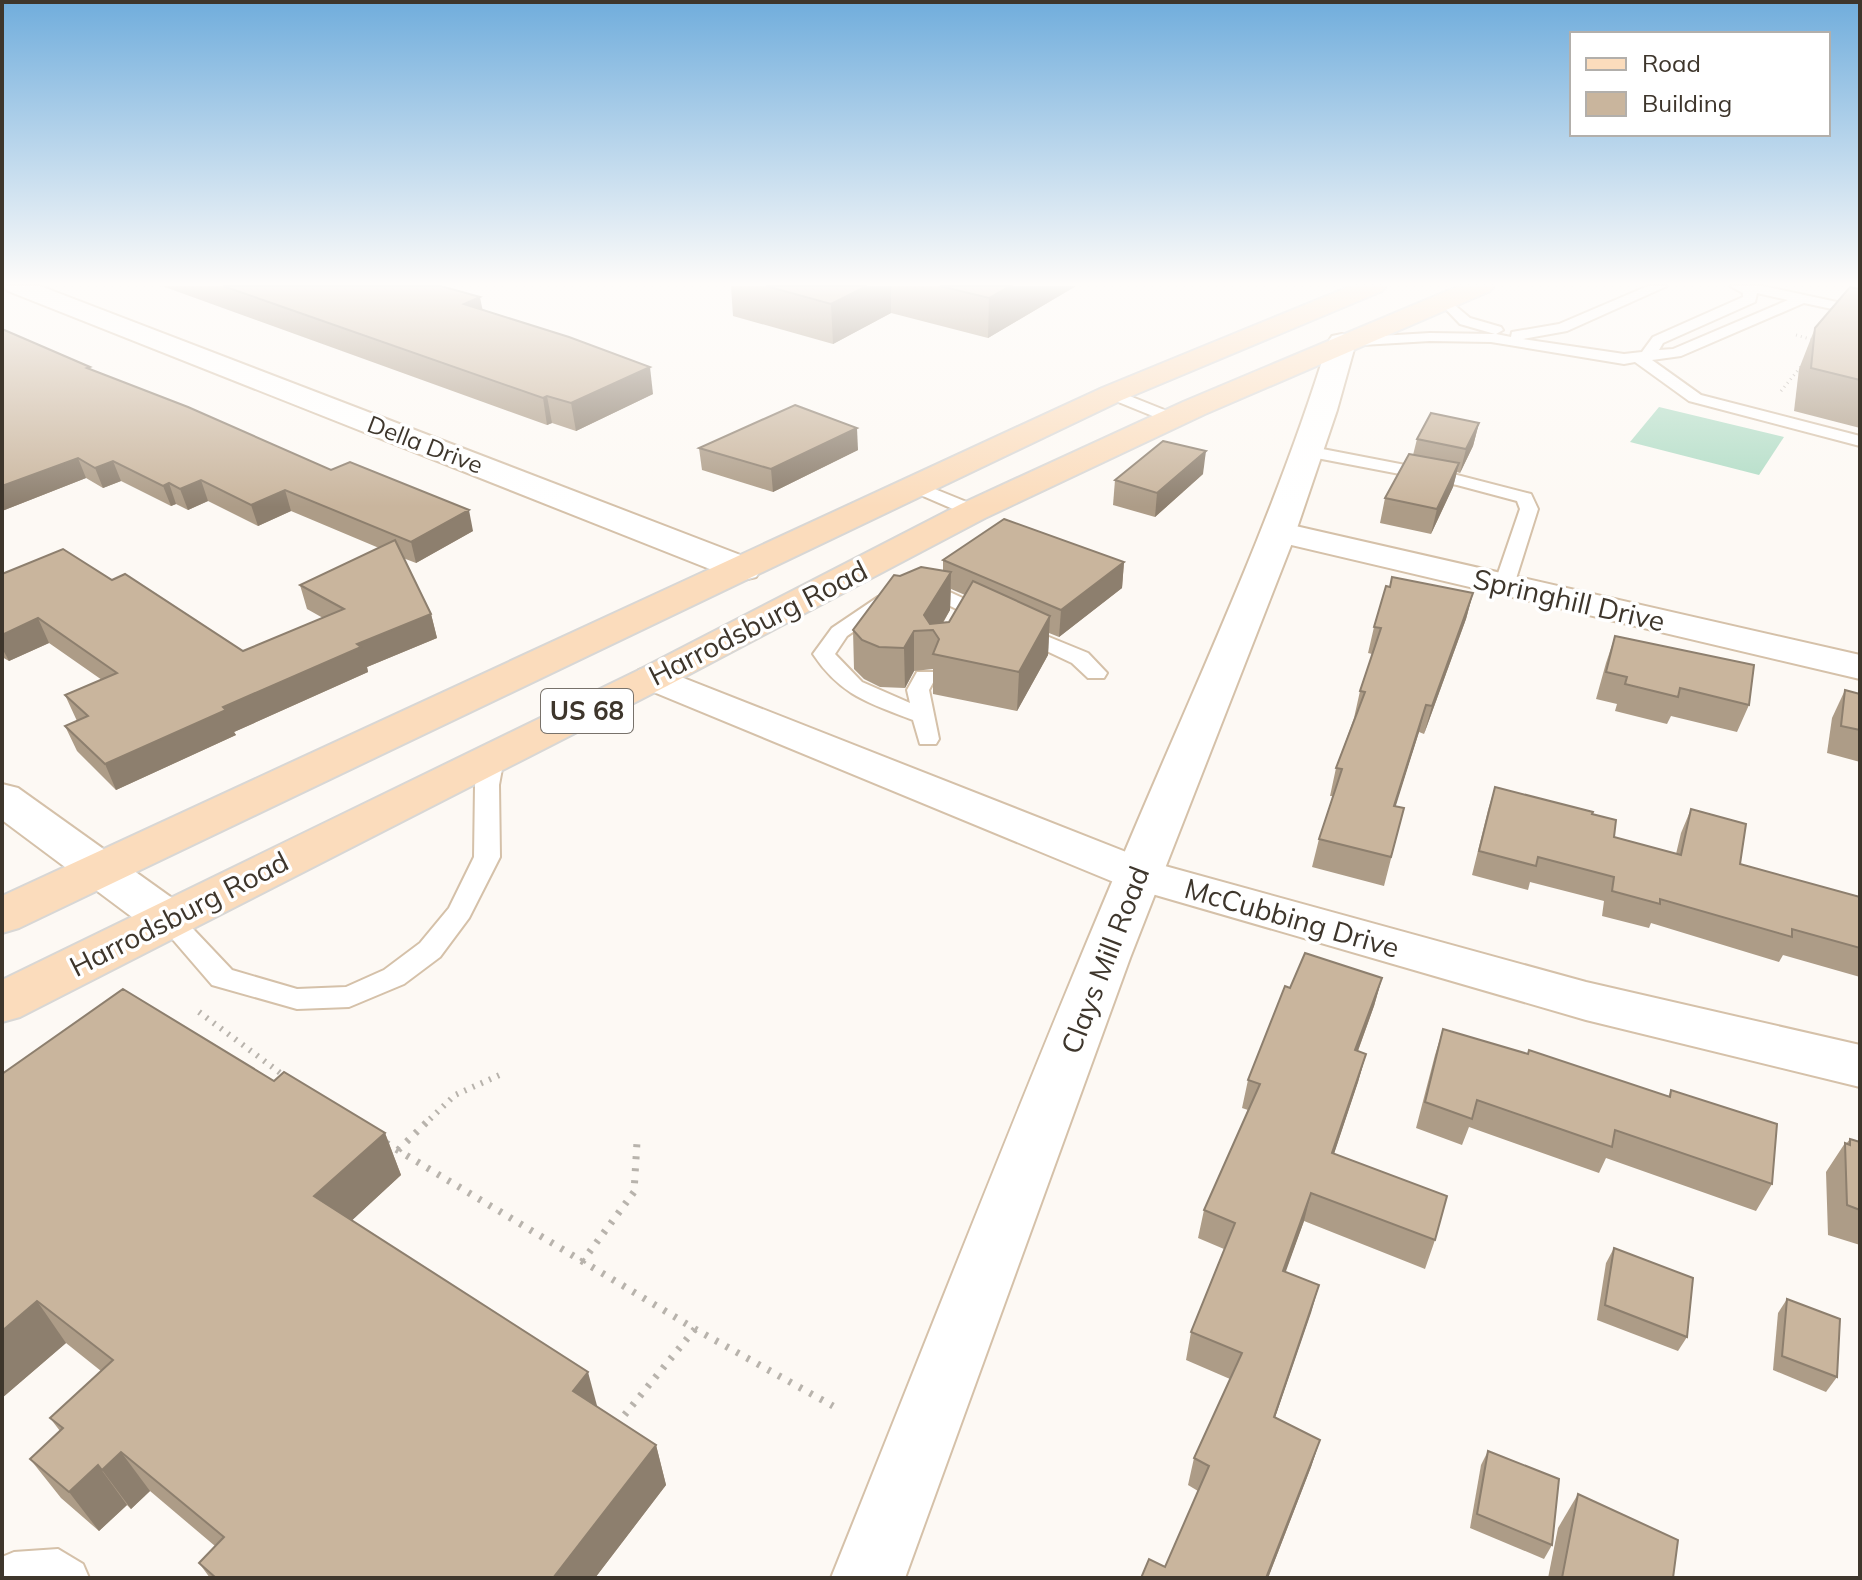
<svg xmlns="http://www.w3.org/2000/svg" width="1862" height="1580" font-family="Mulish,sans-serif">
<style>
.green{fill:#b0dcc5}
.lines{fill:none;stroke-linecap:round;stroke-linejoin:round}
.service-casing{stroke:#d5c1a9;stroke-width:4}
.minor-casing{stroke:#d5c1a9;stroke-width:4}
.secondary-casing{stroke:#d5c1a9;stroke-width:4}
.primary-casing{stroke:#d8d7d5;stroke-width:4}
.path-far2{stroke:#b8b3ac;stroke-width:3;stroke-dasharray:1 4;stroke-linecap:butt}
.path-far1{stroke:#b8b3ac;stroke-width:6;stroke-dasharray:2 7;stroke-linecap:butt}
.path{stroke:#b8b3ac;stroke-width:7;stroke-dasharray:3 9;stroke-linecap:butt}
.service{fill:#fff;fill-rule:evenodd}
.minor{fill:#fff;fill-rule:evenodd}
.secondary{fill:#fff;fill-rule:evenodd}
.primary{fill:#fbdcbc;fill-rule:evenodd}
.wall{fill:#ad9c87;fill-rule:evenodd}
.shaded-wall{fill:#8d7f6e}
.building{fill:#c9b59d;stroke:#8d7f6e;stroke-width:2}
.labels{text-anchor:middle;stroke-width:7;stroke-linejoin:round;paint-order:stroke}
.far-street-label{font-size:24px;fill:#3e362c;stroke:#fff}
.shield{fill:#fff;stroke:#78726b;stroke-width:2}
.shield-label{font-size:26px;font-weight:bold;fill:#3e362c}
.street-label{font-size:28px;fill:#3e362c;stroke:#fff}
</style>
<rect width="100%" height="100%" fill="#fdf9f4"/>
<!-- green -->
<path class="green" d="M1659 407 1784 437 1759 475 1630 442Z"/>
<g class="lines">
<defs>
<g id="service">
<path d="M1648 286H1667L1567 331 1523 339 1624 354 1642 352 1653 337 1743 297V293L1730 286H1763L1860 307V315L1804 303 1681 356 1652 360 1701 395 1860 436V446L1689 401 1635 362 1624 364 1491 342 1430 341 1345 346 1338 342 1345 338 1430 333 1495 334 1460 324 1438 301 1445 297 1470 318 1501 327 1503 330 1496 334 1511 337 1512 332 1559 324ZM1757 293 1788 300 1673 349 1659 350 1663 343 1755 302Z"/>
<path d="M1112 389 1177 415 1179 418 1177 421H1165L1106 397V391Z"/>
<path d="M1307 446 1457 475 1531 494 1538 509 1514 585 1504 591 1494 585 1520 509 1517 501 1457 485 1301 455 1298 451 1301 447Z"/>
<path d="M915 481 979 507 982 511 973 517 967 515 909 490 906 486Z"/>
<path d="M941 588 995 613 998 617 988 623 981 621 938 600 891 606 847 636 835 654 862 682 910 703 907 690 917 672H933L936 677 929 690 939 739 936 744H920L913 720C869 703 840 695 813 654L832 628 878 597Z"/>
<path d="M1022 626 1088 653 1107 673 1104 678H1088L1072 663 1015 636 1012 632 1015 628Z"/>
<path d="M492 751 500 753 504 758 499 785 500 857 469 918 440 957 404 984 349 1007 297 1009 212 985 156 920 160 913 169 911 178 913 232 970 297 989 346 987 384 970 420 943 449 908 474 857 475 785 484 753Z"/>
<path d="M58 1549 83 1564 89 1578H2V1557L14 1552Z"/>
</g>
<g id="minor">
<path d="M4 286H40L756 561 761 569 756 577 743 580 730 577 8 291Z"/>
<path d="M1278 522 1860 655V679L1266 539 1261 532 1266 525Z"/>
<path d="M653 666 1154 863 1586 982 1860 1045V1087L1586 1020 1121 885 639 686 633 678 639 670Z"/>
<path d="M2 784 18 788 186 908 193 920 186 932 169 937 152 932 2 820Z"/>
</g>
<path id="secondary" d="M1342 334 1352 336 1356 342 1337 410 1292 543 1130 958 905 1578H831C926 1342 1018 1104 1117 870 1190 695 1272 524 1328 342L1332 336Z"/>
<g id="primary">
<path d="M1351 286H1386L1382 291 1122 400 19 928 2 933V896L1102 388Z"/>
<path d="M1459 286H1494L1490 291 1205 414 985 518 667 686 20 1017 2 1022V980L639 670 961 504 1183 402Z"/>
</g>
</defs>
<!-- service casing -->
<use href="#service" class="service-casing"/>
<!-- minor casing -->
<use href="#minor" class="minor-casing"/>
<!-- secondary casing -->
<use href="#secondary" class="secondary-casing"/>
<!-- primary casing -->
<use href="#primary" class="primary-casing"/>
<!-- path-far2 -->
<g class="path-far2">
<path d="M1796 335 1817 341"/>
<path d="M1781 391 1803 364"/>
</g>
<!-- path-far1 -->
<g class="path-far1">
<path d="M199 1012 287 1078"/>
<path d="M430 1119 455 1095 504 1073"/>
</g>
<!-- path -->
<g class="path">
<path d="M386 1143 695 1329 833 1406"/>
<path d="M398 1150 432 1117"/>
<path d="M582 1262 634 1192 637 1142"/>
<path d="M617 1424 695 1329"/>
</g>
<!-- service -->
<use href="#service" class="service"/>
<!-- minor -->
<use href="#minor" class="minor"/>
<!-- secondary -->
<use href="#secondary" class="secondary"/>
<!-- primary -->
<use href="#primary" class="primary"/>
</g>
<!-- wall -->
<g class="wall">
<path d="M162 286H441L483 310 653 394 576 431 552 423 547 425Z"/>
<path d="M731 286H1076L988 338 891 313 833 344 733 316Z"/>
<path d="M1860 289V428L1794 411 1799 369 1815 328Z"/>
<path d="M90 367 91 370 473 531 416 563 403 558 431 614 437 638 367 667 368 672 234 732 236 735 116 790 77 751 65 726 77 721 65 695 102 680 49 643 9 661 2 657V574L112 580 243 651 323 618 307 609 300 585 379 548 291 511 258 526 208 501 188 510 176 504 171 506 121 481 103 488 86 478 2 511Z"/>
<path d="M1479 423 1473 446 1460 473 1457 472 1453 487 1431 534 1380 523 1385 498 1413 455 1417 439Z"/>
<path d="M699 448 858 450 773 492 702 470Z"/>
<path d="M1203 474 1155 517 1113 505 1115 480Z"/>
<path d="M943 560 1124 562 1122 588 1059 637 1049 633 1048 655 1017 711 933 694V669L914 671 905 688 880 687 864 679 854 669 853 630 900 576 943 570ZM951 589 965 595 949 622 943 623 950 610Z"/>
<path d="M1473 593 1466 619 1424 734 1419 732 1395 806 1404 808 1384 886 1312 867 1319 839 1333 796H1330L1336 768 1354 718 1360 691 1372 654 1368 653 1374 627Z"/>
<path d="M1615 636 1749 705 1737 732 1671 716 1667 724 1615 711 1617 704 1596 699 1606 663Z"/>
<path d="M1845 690 1860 694V762L1827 753 1832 718Z"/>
<path d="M1495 787 1592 814 1614 837 1676 854 1681 833 1691 809 1740 864 1860 897V977L1783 955 1779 962 1651 923 1649 928 1602 916 1604 901 1530 882 1528 890 1472 875 1488 810Z"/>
<path d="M1382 978 1374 1006 1358 1051 1366 1054 1358 1082 1334 1153 1435 1240 1425 1269 1304 1221 1285 1272 1319 1285 1275 1417 1320 1440 1311 1467 1268 1578H1141L1165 1567 1198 1491 1188 1485 1194 1458 1230 1379 1186 1360 1191 1332 1224 1249 1198 1238 1204 1210 1248 1110 1242 1108 1248 1080 1290 988Z"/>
<path d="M1443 1029 1668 1097 1671 1090 1772 1184 1756 1211 1606 1158 1599 1173 1469 1127 1462 1145 1416 1128 1435 1055Z"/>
<path d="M2 1074 274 1081 385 1133 401 1175 352 1220 598 1407 656 1445 666 1485 595 1578H210L199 1563 215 1546 150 1491 131 1509 127 1505 99 1531 61 1498 30 1459 60 1431 50 1418 101 1371 66 1343 2 1398Z"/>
<path d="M1850 1139 1860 1142V1245L1828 1235 1826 1172 1845 1143 1846 1144Z"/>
<path d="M1614 1248 1687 1337 1678 1351 1597 1320 1606 1263Z"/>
<path d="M1787 1299 1837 1377 1826 1392 1773 1370 1778 1313Z"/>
<path d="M1488 1451 1552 1545 1544 1559 1470 1528 1481 1465Z"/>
<path d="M1578 1494 1673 1578H1548L1558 1528Z"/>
</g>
<!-- shaded-wall -->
<g class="shaded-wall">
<path d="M867 286H891V313L833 344 831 304Z"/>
<path d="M1010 286H1076L988 338 989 298Z"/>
<path d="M480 297 485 322 464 304Z"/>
<path d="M650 367 653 394 576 431 571 403Z"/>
<path d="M547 396 552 423 547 425 543 398Z"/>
<path d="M1479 423 1473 446 1460 473 1466 449Z"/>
<path d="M857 428 858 450 773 492 771 469Z"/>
<path d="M1206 451 1203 474 1155 517 1157 493Z"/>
<path d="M78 458 86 478 2 511V486Z"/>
<path d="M113 461 121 481 103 488 95 468Z"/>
<path d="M1459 463 1453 487 1431 534 1437 509Z"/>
<path d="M201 480 208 501 188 510 180 489Z"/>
<path d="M169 483 176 504 171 506 163 486Z"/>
<path d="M285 490 291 511 258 526 251 505Z"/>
<path d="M469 510 473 531 416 563 411 542Z"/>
<path d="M1124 562 1122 588 1059 637 1061 610Z"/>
<path d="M951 572 950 610 936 634 924 615Z"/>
<path d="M1473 593 1466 619 1424 734 1432 706Z"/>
<path d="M431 614 437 638 367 667 368 672 234 732 236 735 116 790 105 764 357 644Z"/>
<path d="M1050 616 1048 655 1017 711 1019 672Z"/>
<path d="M38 618 49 643 9 661 2 648V635Z"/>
<path d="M914 631V671L905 688 904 648Z"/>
<path d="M1426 705 1419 732 1387 834 1394 806Z"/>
<path d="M1382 978 1374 1006 1348 1078 1355 1050Z"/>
<path d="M1366 1054 1358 1082 1325 1181 1332 1153Z"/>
<path d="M385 1133 401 1175 333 1238 314 1196Z"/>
<path d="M1311 1193 1304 1221 1276 1299 1283 1271Z"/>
<path d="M1319 1285 1311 1313 1266 1444 1274 1417Z"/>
<path d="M37 1301 66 1343 2 1398V1331Z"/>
<path d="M588 1372 599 1413 573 1391Z"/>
<path d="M1320 1440 1311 1467 1268 1578H1266Z"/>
<path d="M656 1445 666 1485 595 1578H553Z"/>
<path d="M121 1452 150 1491 131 1509 102 1470Z"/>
<path d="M98 1465 127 1505 99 1531 69 1492Z"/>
</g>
<!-- building -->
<g class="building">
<path d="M223 286H441L480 297 464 304 569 337 650 367 571 403 547 396 543 398Z"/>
<path d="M766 286H867L831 304Z"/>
<path d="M940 286H1010L989 298Z"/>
<path d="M1850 287 1860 289V380L1811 368 1815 328Z"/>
<path d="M2 329 90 367 87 368 188 407 331 470 350 462 469 510 411 542 285 490 251 505 201 480 180 489 169 483 163 486 113 461 95 468 78 458 2 486Z"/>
<path d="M795 405 857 428 771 469 699 448Z"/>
<path d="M1431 413 1479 423 1466 449 1417 439Z"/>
<path d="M1163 441 1206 451 1157 493 1115 480Z"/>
<path d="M1409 454 1459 463 1437 509 1385 498Z"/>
<path d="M1004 519 1124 562 1061 610 943 560Z"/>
<path d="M395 540 431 614 357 644 361 647 223 707 226 710 105 764 65 726 88 716 65 695 117 673 38 618 2 635V574L63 549 112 580 125 574 243 651 344 609 300 585Z"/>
<path d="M921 567 951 572 924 615 930 624 949 622 973 581 1050 616 1019 672 933 654 939 639 933 630 914 631 904 648 879 647 862 640 853 630 894 575 900 576Z"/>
<path d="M1392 577 1473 593 1432 706 1426 705 1394 806 1404 808 1391 857 1319 839 1342 769 1336 768 1365 692 1360 691 1381 628 1374 627 1386 586 1390 587Z"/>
<path d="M1615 636 1754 665 1749 705 1680 688 1678 697 1625 684 1627 677 1606 672Z"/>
<path d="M1845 690 1860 694V730L1841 726Z"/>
<path d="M1495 787 1593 812 1592 814 1616 820 1614 837 1681 855 1691 809 1746 824 1740 864 1860 897V948L1792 929V937L1660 899V904L1612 891 1614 877 1538 857 1536 866 1479 851Z"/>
<path d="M1305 953 1382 978 1355 1050 1366 1054 1332 1153 1447 1196 1435 1240 1311 1193 1283 1271 1319 1285 1274 1417 1320 1440 1266 1578H1141L1149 1559 1165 1567 1209 1466 1194 1458 1242 1353 1191 1332 1235 1223 1204 1210 1260 1084 1248 1080 1285 986 1290 988Z"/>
<path d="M123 989 274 1081 284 1072 385 1133 314 1196 588 1372 573 1391 656 1445 553 1578H216L199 1563 224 1537 121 1452 102 1470 98 1465 69 1492 30 1459 63 1428 50 1418 113 1360 37 1301 2 1331V1074Z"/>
<path d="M1443 1029 1528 1054 1529 1050 1670 1097 1671 1090 1777 1124 1772 1184 1615 1130 1612 1147 1477 1100 1472 1119 1425 1102Z"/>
<path d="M1850 1139 1860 1142V1210L1847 1205 1845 1143 1850 1145Z"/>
<path d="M1614 1248 1693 1278 1687 1337 1605 1305Z"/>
<path d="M1787 1299 1840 1319 1837 1377 1782 1356Z"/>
<path d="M1488 1451 1559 1479 1552 1545 1477 1514Z"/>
<path d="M1578 1494 1678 1540 1673 1578H1562Z"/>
</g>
<!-- sky -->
<linearGradient id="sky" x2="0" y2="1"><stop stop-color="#70addc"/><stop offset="0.56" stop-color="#fefcfa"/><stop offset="1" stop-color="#fefcfa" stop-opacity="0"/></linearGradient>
<rect width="1862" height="507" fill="url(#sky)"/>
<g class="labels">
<!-- far-street labels -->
<g class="far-street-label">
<text transform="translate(425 445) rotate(21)" y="8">Della Drive</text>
</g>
<!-- shield labels -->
<rect class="shield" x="541" y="689" width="92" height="44" rx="6"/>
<g class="shield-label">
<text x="587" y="720">US 68</text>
</g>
<!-- street labels -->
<g class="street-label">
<text transform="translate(1569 600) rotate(13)" y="10">Springhill Drive</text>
<text transform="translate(758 623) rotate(-27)" y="10">Harrodsburg Road</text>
<text transform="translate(179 914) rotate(-27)" y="10">Harrodsburg Road</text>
<text transform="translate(1292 918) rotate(16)" y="10">McCubbing Drive</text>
<text transform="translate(1105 960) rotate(-69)" y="10">Clays Mill Road</text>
</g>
</g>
<!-- border -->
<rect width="1862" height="1580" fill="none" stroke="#3e362c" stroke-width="8"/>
<!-- legend -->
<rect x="1570" y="32" width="260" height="104" fill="#ffffff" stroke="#b2afab" stroke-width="2"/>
<rect x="1586" y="58" width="40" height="12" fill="#fbdcbc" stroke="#b2afab" stroke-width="2"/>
<text x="1642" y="72" font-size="24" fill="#3e362c">Road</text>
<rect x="1586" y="92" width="40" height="24" fill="#c9b59d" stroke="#b2afab" stroke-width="2"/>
<text x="1642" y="112" font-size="24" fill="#3e362c">Building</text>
</svg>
